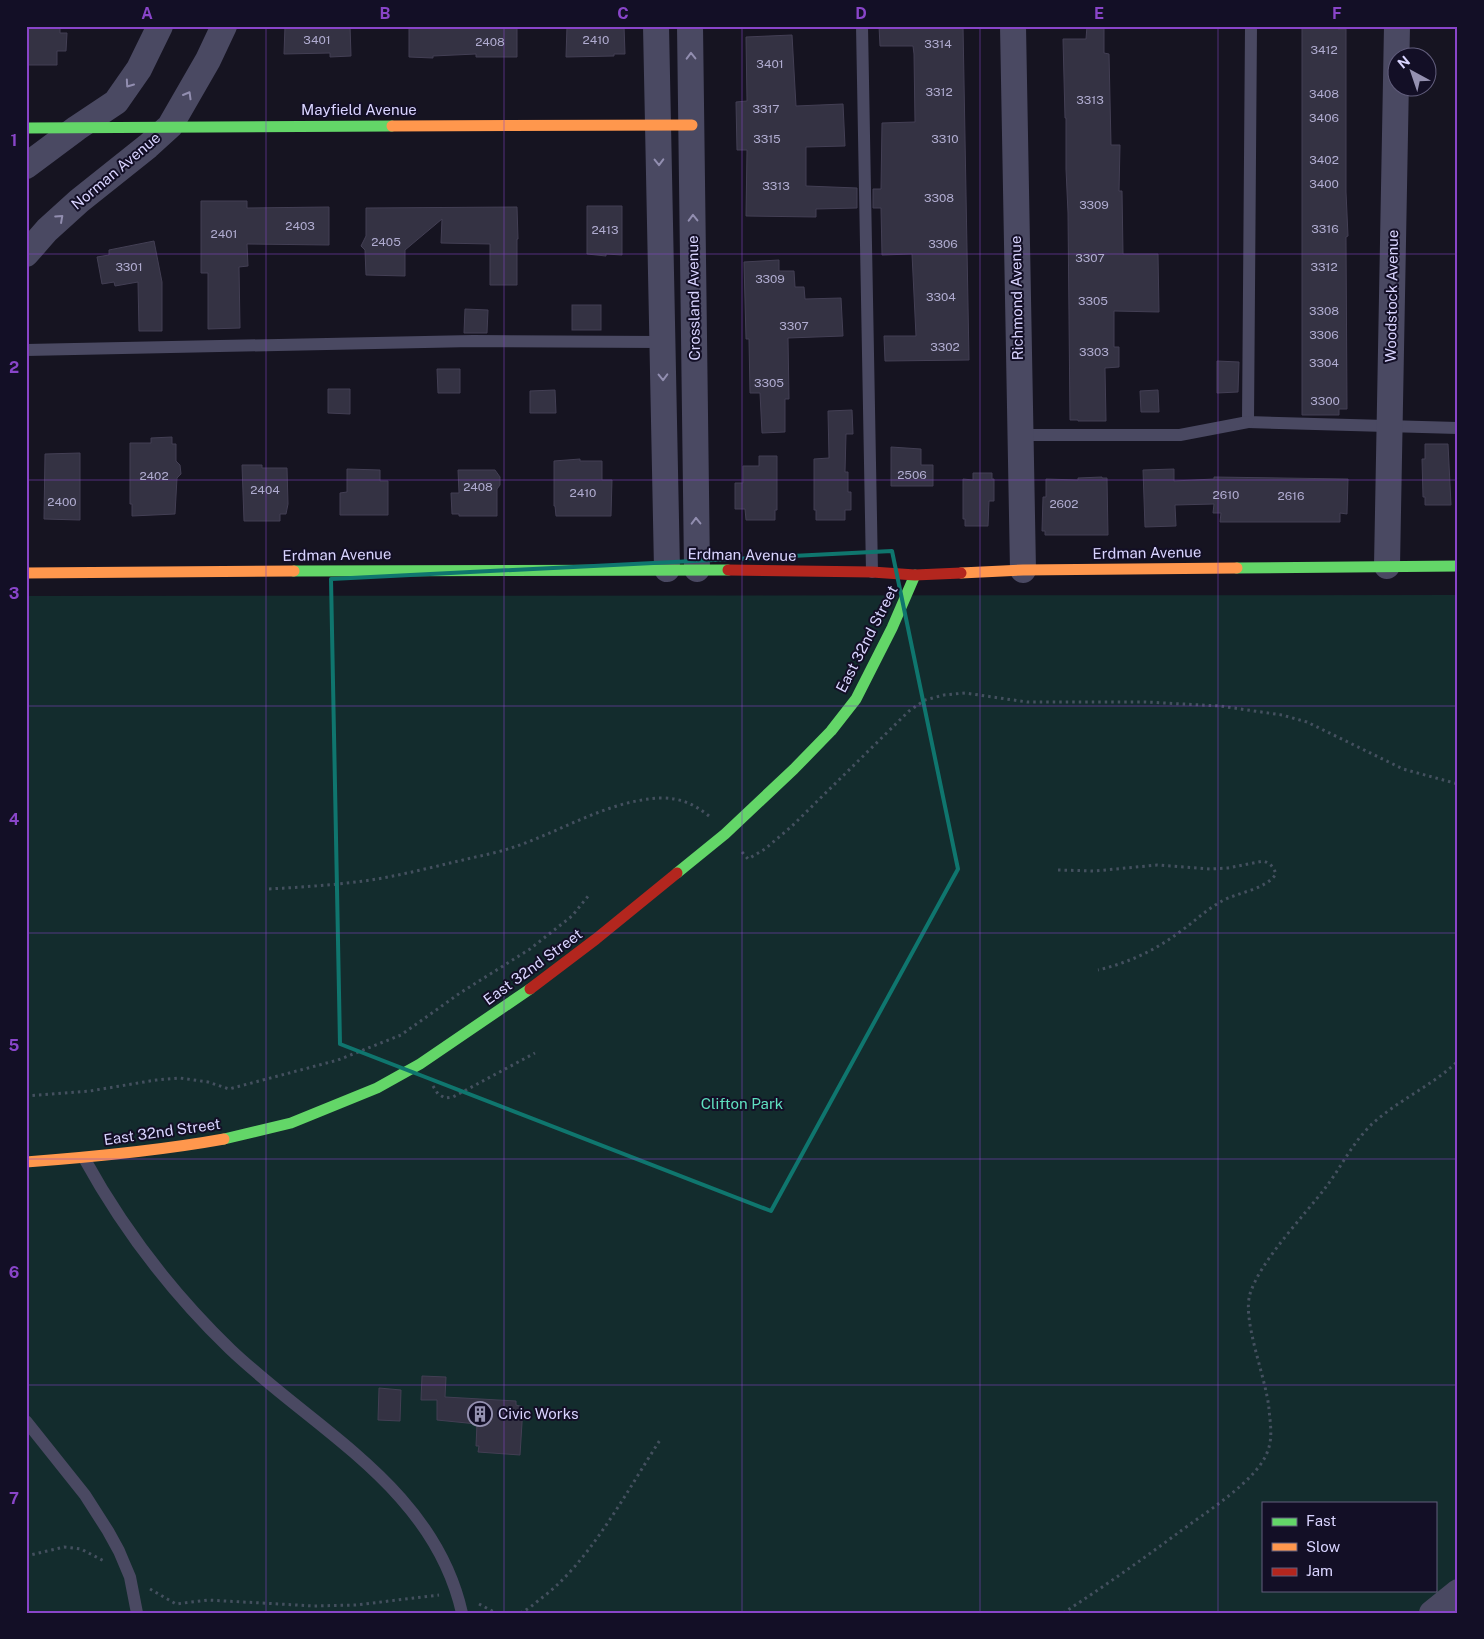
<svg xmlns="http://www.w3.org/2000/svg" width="1484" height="1639" font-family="'Public Sans',sans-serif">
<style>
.green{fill:#132c2d;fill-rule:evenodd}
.building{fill:#343243;stroke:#433f54}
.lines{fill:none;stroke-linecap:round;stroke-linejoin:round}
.path{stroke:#44505f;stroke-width:3;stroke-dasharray:2.5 4;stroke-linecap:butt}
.lane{stroke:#4a4962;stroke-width:12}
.street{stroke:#4a4962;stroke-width:26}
.fast{stroke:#63d668;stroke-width:11}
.slow{stroke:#ff974d;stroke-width:11}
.jam{stroke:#b3261e;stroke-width:11}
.oneway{stroke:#928eb0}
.marked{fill:none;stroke:#0f766e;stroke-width:4;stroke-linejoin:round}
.grid{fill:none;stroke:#8945c9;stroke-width:1;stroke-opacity:0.55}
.labels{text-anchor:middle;stroke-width:4;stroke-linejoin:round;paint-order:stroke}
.number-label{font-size:12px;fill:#b0acd0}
.street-label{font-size:15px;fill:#d9d4ff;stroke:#130f26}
.park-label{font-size:15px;fill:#5fe0c0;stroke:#130f26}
.poi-label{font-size:15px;fill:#d9d4ff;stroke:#130f26;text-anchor:start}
.neatline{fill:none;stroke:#8945c9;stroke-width:2}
.grid-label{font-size:16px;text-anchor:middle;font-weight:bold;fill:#8945c9}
</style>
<rect width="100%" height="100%" fill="#161421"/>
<!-- green -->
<path class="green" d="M1458 595V1613H26V596ZM1263 1503H1435V1590H1263Z"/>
<!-- building -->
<g class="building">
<path d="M26 26H60V33H67L66 51H57V65H26Z"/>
<path d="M285 26H350L351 56 330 57V53L284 54Z"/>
<path d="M409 26H517V57H476V54L433 56V58L409 57Z"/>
<path d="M567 26H624L625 54H614V56L566 57Z"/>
<path d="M879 26H963L969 360 885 361 884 336H916L912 254 882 255 881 208H873V189H881L882 123 915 122 914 54 913 46H880Z"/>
<path d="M1087 26H1104V53L1109 54 1111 145H1120L1119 191H1122L1123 254H1158L1159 312 1114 311V347H1119V367L1105 368 1106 421H1078V420H1070L1068 213 1066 169V118H1065L1063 39H1086Z"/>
<path d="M1302 26H1338V29H1346V192L1348 236 1346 237 1347 409H1339V415H1302Z"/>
<path d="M792 35 796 106 843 104 845 146 806 147V186L857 188V208L816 209V217L746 216 747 150H737L736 102 747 101 746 37Z"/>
<path d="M201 201H247V208L329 207V245L247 244 248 266 239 267 240 328 208 329V273H201Z"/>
<path d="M587 206H622V255L606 254V256L587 254Z"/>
<path d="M517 207 518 239H517V285H490V244L441 243 442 219 405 250V276L366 275 365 250 361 246 366 236V208Z"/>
<path d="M154 241 162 282V331H139L138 282 115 286 114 282 102 284 97 257 109 255V250Z"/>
<path d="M779 260V271H794L795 287H804L805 299 841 298 843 336 788 338 789 399H785V432L762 433 760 393H750L749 339H746L744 262Z"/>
<rect x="572" y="305" width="29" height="25"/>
<path d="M465 309 488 310 487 333H464Z"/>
<path d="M1217 361 1239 362 1238 392 1217 393Z"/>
<path d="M437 369H460V393H438Z"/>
<path d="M328 389H350V414L328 413Z"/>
<path d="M555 390 556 413H530V391Z"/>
<path d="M1158 390 1159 412H1141L1140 391Z"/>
<path d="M852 410 853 434H846L845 472H848V492H851V510H845V520H816V510H814V459L829 458 828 411Z"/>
<path d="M172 437V444H176V461L180 465 181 474 177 478 175 514 132 516V504H130V443H151V438Z"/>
<path d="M1425 444H1448L1451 505H1425V497H1423L1422 459H1425Z"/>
<path d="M891 447 921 449V465H933V486H891Z"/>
<path d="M80 453V520L44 519 45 454Z"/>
<path d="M759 456H777V510H775V520H746L745 509H735V483H743V466H759Z"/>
<path d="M580 459V461H602V480H612L611 516H556L555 506H554V461Z"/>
<path d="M242 465H262V468H287L288 504 286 514H280V521H244Z"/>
<path d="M347 469 380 470V481H388V515H340V493L347 492Z"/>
<path d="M1174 469V481L1214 479V477L1348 479 1347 514 1340 513V522H1220L1221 513H1213L1214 504 1175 505 1176 526 1145 527 1143 470Z"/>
<path d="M458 470H495L500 477V485L497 489V516H459V514H452L451 493H459Z"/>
<path d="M973 473H992V479H994V501H989L988 526H965V519H963V479L973 480Z"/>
<path d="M1102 477V478H1107L1108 535H1045V531H1042L1043 497H1046V479L1078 480V478Z"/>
<path d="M422 1376 446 1377 445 1397 516 1401V1405L523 1407 520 1455 478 1452 479 1446H476L477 1424 437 1420V1400H421Z"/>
<path d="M379 1388 401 1390 400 1421 378 1420Z"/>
</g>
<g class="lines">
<!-- path -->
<g class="path">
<path d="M742 852 748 859 765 849 792 826 909 711 925 700 944 695 965 693 1027 702H1146L1220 706 1282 715 1307 722 1403 769 1458 784"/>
<path d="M1058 870 1095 871 1157 865 1210 869 1228 868 1263 861C1270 863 1273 866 1276 874 1265 890 1238 892 1222 901 1207 909 1195 921 1181 931 1156 950 1128 963 1098 970"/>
<path d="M269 889C303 887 337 885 371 880 402 875 433 867 463 860 479 856 496 853 511 848 561 832 608 800 661 798 681 798 694 804 709 816"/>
<path d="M433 1086 438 1094 445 1098 453 1097 535 1053"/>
<path d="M26 1096 90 1091 156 1080 180 1078 208 1082 229 1089 338 1060 401 1035 460 993 530 949 572 916 589 895"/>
<path d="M26 1556 64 1547 81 1549 104 1561"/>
<path d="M150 1589 176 1604 208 1600 314 1606 356 1605 439 1595"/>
<path d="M479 1604 496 1613"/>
<path d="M520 1613C527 1610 533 1605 539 1600 588 1565 627 1491 660 1440"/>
<path d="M1063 1613C1102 1588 1140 1561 1178 1533 1203 1514 1259 1480 1268 1450 1273 1437 1270 1422 1269 1409 1266 1377 1242 1321 1250 1294 1260 1261 1304 1216 1326 1187 1341 1167 1352 1144 1370 1126 1396 1101 1432 1086 1458 1061"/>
</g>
<!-- lane -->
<g class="lane">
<path d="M862 26 872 572"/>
<path d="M1251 26 1248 422 1458 428"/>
<path d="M26 350 473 341 662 342"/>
<path d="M1020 435H1180L1248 422"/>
<path d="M84 1158C123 1229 172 1293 230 1349 316 1431 434 1488 462 1613"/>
<path d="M26 1421 85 1495 108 1531 119 1551 130 1577 137 1613"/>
</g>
<!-- street -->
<g class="street">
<path d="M656 26 667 569"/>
<path d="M690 26 697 569"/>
<path d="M1013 26 1023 570"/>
<path d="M26 166 77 128 116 102 139 69 160 26"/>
<path d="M26 254 47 230 79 201 148 146 170 126 208 60 224 26"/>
<path d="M1387 566 1397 26"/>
<path d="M1432 1613 1458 1592"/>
</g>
<!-- fast -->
<g class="fast">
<path d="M26 128 392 126"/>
<path d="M1237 568 1458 566"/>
<path d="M294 571 728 570"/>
<path d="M677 873 725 834 794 769 831 731 856 699 892 628 915 575"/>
<path d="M224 1139 291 1123 377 1088 420 1064 530 989"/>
</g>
<!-- slow -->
<g class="slow">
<path d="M392 126 692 125"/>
<path d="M26 573 294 571"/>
<path d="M961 573 1023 570 1237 568"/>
<path d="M26 1162C92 1157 158 1151 224 1139"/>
</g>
<!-- jam -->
<g class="jam">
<path d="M728 570 872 572 915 575 961 573"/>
<path d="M530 989 596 939 677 873"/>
</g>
</g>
<!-- one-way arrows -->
<defs><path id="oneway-chevron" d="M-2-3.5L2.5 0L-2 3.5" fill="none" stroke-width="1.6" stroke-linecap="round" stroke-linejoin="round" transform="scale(1.25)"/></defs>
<g class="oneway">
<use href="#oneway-chevron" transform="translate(691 56) rotate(-91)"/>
<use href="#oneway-chevron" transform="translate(129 84) rotate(125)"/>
<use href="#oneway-chevron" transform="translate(188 95) rotate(-60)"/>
<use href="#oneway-chevron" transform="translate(659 162) rotate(89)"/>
<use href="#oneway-chevron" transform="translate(60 218) rotate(-42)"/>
<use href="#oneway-chevron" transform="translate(693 218) rotate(-91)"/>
<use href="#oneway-chevron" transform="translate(663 377) rotate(89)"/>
<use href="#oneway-chevron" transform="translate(696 521) rotate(-91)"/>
</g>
<!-- marked area -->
<path class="marked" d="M892 551 958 869 771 1211 340 1044 331 579Z"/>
<!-- grid -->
<path class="grid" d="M266 26V1613M504 26V1613M742 26V1613M980 26V1613M1218 26V1613M26 254H1458M26 480H1458M26 706H1458M26 933H1458M26 1159H1458M26 1385H1458"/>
<!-- icons -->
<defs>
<symbol id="building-ring" viewBox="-11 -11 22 22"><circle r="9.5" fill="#130f26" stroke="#9591b1" stroke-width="1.5"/><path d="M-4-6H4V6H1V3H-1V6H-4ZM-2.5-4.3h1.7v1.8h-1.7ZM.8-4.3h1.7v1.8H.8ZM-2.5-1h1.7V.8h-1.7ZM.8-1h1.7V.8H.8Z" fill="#9591b1"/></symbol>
</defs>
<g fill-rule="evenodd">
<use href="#building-ring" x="466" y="1400" width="28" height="28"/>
</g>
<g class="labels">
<!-- number labels -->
<g class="number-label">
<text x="317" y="44">3401</text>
<text x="596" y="44">2410</text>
<text x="490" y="46">2408</text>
<text x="938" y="48">3314</text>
<text x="1324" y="54">3412</text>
<text x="770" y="68">3401</text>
<text x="939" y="96">3312</text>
<text x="1324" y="98">3408</text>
<text x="1090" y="104">3313</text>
<text x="766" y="113">3317</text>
<text x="1324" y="122">3406</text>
<text x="767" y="143">3315</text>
<text x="945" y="143">3310</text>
<text x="1324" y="164">3402</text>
<text x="1324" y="188">3400</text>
<text x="776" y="190">3313</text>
<text x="939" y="202">3308</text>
<text x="1094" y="209">3309</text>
<text x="300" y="230">2403</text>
<text x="1325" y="233">3316</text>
<text x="605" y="234">2413</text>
<text x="224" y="238">2401</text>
<text x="386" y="246">2405</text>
<text x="943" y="248">3306</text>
<text x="1090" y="262">3307</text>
<text x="129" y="271">3301</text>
<text x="1324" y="271">3312</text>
<text x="770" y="283">3309</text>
<text x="941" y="301">3304</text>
<text x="1093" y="305">3305</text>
<text x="1324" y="315">3308</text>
<text x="794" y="330">3307</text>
<text x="1324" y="339">3306</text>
<text x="945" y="351">3302</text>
<text x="1094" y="356">3303</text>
<text x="1324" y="367">3304</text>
<text x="769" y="387">3305</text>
<text x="1325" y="405">3300</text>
<text x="912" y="479">2506</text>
<text x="154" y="480">2402</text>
<text x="478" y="491">2408</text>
<text x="265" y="494">2404</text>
<text x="583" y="497">2410</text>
<text x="1226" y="499">2610</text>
<text x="1291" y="500">2616</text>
<text x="62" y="506">2400</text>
<text x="1064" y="508">2602</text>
</g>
<!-- street labels -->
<g class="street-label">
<text x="359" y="115">Mayfield Avenue</text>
<text transform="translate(116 171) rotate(-40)" y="5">Norman Avenue</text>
<text transform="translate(1392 296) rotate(-89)" y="5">Woodstock Avenue</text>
<text transform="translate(694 298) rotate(-91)" y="5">Crossland Avenue</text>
<text transform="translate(1017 298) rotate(-91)" y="5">Richmond Avenue</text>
<text transform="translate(1147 553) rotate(-1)" y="5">Erdman Avenue</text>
<text transform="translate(337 555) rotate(-1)" y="5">Erdman Avenue</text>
<text transform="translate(742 555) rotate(1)" y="5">Erdman Avenue</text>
<text transform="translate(867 639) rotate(-63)" y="5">East 32nd Street</text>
<text transform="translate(533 967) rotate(-36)" y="5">East 32nd Street</text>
<text transform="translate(162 1132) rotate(-8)" y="5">East 32nd Street</text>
</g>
<!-- park labels -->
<g class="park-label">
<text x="742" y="1109">Clifton Park</text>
</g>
<!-- poi labels -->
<g class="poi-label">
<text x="498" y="1419">Civic Works</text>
</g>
</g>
<!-- border -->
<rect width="1484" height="1639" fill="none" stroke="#130f26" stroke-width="55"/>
<!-- legend -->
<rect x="1262" y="1502" width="175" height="90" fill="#130f26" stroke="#625e7d"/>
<rect x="1272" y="1518" width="25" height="8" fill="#63d668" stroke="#625e7d"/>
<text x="1306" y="1526" font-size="15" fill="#d9d4ff">Fast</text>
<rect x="1272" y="1543" width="25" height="8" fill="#ff974d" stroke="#625e7d"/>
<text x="1306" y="1552" font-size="15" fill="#d9d4ff">Slow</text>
<rect x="1272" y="1568" width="25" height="8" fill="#b3261e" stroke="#625e7d"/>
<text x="1306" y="1576" font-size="15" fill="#d9d4ff">Jam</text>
<!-- north arrow -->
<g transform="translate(1412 72) rotate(320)"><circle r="24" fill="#130f26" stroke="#625e7d"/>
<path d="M0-4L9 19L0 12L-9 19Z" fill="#9591b1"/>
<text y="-8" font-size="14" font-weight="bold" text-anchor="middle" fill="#d9d4ff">N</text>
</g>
<rect x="28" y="28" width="1428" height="1584" class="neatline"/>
<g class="grid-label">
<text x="147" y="19">A</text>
<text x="385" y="19">B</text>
<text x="623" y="19">C</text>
<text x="861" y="19">D</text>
<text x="1099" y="19">E</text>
<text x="1337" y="19">F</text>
<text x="14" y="146">1</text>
<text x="14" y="373">2</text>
<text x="14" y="599">3</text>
<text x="14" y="825">4</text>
<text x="14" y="1051">5</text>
<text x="14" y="1278">6</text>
<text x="14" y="1504">7</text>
</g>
</svg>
